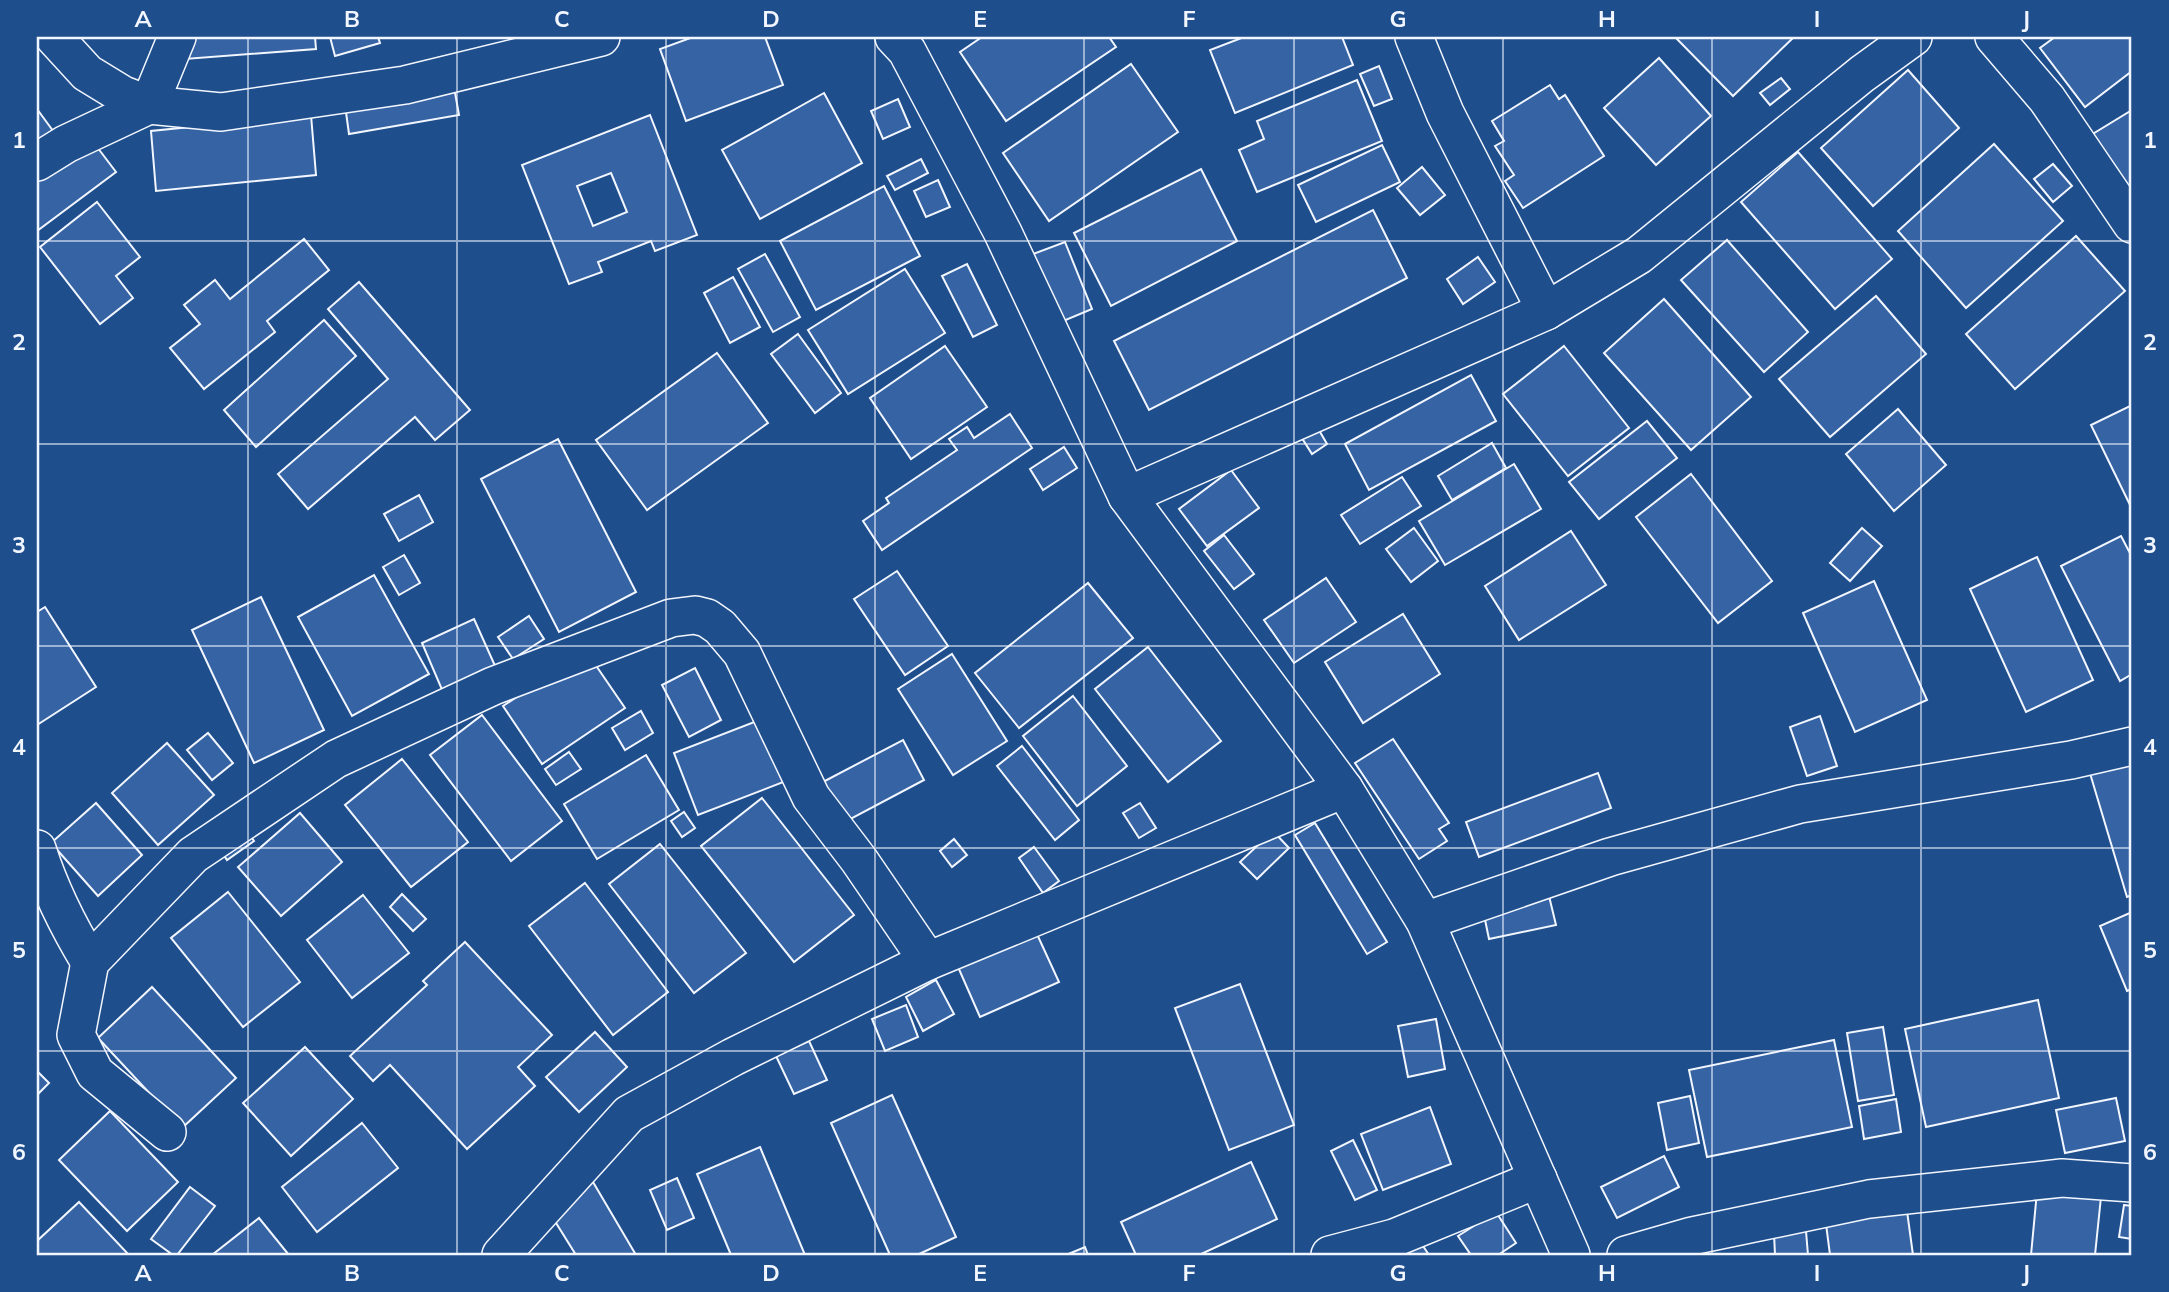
<svg xmlns="http://www.w3.org/2000/svg" width="2169" height="1292" font-family="Mulish,sans-serif">
<style>
.building{fill:#3563a3;stroke:#f2f6ff;stroke-width:2;fill-rule:evenodd}
.lines{fill:none;stroke-linecap:round;stroke-linejoin:round}
.street-casing{stroke:#f2f6ff;stroke-width:40}
.street{stroke:#1f4e8c;stroke-width:37}
.grid{fill:none;stroke:#f2f6ff;stroke-width:2;stroke-opacity:0.55}
.neatline{fill:none;stroke:#f2f6ff;stroke-width:2.5}
.grid-label{font-size:23px;text-anchor:middle;font-weight:bold;fill:#f2f6ff}
</style>
<rect width="100%" height="100%" fill="#1f4e8c"/>
<!-- building -->
<g class="building">
<path d="M184 37H315L316 49 185 59Z"/>
<path d="M330 37H378L380 43 335 56Z"/>
<path d="M693 37H765L783 85 686 121 660 49Z"/>
<path d="M982 37H1109L1116 47 1006 121 960 52Z"/>
<path d="M1244 37H1342L1353 65 1235 113 1210 50Z"/>
<path d="M1675 37H1794L1733 96Z"/>
<path d="M2055 37H2132V71L2085 107 2040 48Z"/>
<path d="M1659 58 1711 116 1656 165 1604 108Z"/>
<path d="M1131 64 1178 132 1049 221 1003 153Z"/>
<path d="M1379 66 1392 99 1374 106 1360 74Z"/>
<path d="M1908 70 1959 128 1873 206 1821 148Z"/>
<path d="M1781 78 1790 89 1770 105 1760 93Z"/>
<path d="M1357 80 1382 141 1257 192 1239 150 1264 139 1257 121Z"/>
<path d="M1550 85 1559 99 1565 95 1604 156 1523 208 1505 181 1514 175 1495 146 1504 141 1492 121Z"/>
<path d="M454 87 459 115 349 134 345 105Z"/>
<path d="M824 93 862 163 760 219 722 150Z"/>
<path d="M898 99 910 127 883 139 871 111Z"/>
<path d="M37 109 59 139 37 156Z"/>
<path d="M2132 110V184L2124 189 2091 135Z"/>
<path d="M311 115 316 175 156 191 151 131Z"/>
<path d="M650 115 697 235 655 251 651 241 598 262 602 272 569 284 522 165ZM611 173 627 212 593 226 577 186Z"/>
<path d="M91 139 116 172 37 231V179Z"/>
<path d="M1994 144 2063 221 1966 308 1898 231Z"/>
<path d="M1382 145 1400 182 1316 222 1298 185Z"/>
<path d="M1798 152 1892 259 1835 309 1741 202Z"/>
<path d="M921 159 928 173 895 190 887 176Z"/>
<path d="M2053 164 2072 186 2053 202 2034 179Z"/>
<path d="M1422 167 1445 195 1420 215 1397 188Z"/>
<path d="M1201 169 1237 241 1111 306 1074 233Z"/>
<path d="M938 180 950 207 926 217 914 191Z"/>
<path d="M884 186 920 256 816 310 780 241Z"/>
<path d="M97 202 140 257 116 276 133 298 100 324 40 247Z"/>
<path d="M1373 210 1407 278 1149 410 1114 341Z"/>
<path d="M2076 236 2125 291 2015 389 1966 334Z"/>
<path d="M304 239 329 270 267 321 275 332 204 389 170 348 200 324 184 305 215 280 230 299Z"/>
<path d="M1727 240 1808 332 1764 372 1681 280Z"/>
<path d="M1065 242 1092 309 1061 322 1033 254Z"/>
<path d="M765 254 800 317 773 332 738 269Z"/>
<path d="M1478 257 1495 282 1463 304 1447 279Z"/>
<path d="M967 264 997 325 973 337 942 276Z"/>
<path d="M905 269 945 333 848 394 808 330Z"/>
<path d="M733 277 760 327 730 343 704 293Z"/>
<path d="M359 282 470 410 435 440 415 417 308 509 278 474 388 379 328 309Z"/>
<path d="M1876 296 1926 354 1830 437 1779 379Z"/>
<path d="M1664 299 1751 397 1691 450 1604 353Z"/>
<path d="M324 320 356 356 256 447 224 410Z"/>
<path d="M798 334 841 393 815 413 771 354Z"/>
<path d="M945 346 987 407 911 459 870 398Z"/>
<path d="M1564 346 1629 428 1568 476 1503 394Z"/>
<path d="M717 353 768 423 647 510 596 440Z"/>
<path d="M1471 375 1496 421 1369 490 1345 444Z"/>
<path d="M2132 405V509L2091 425Z"/>
<path d="M1898 409 1946 465 1894 511 1846 454Z"/>
<path d="M1010 414 1032 448 882 550 863 521 889 503 886 498 957 450 949 439 967 427 974 438Z"/>
<path d="M1647 421 1677 458 1599 519 1569 482Z"/>
<path d="M1316 425 1327 444 1312 454 1300 435Z"/>
<path d="M558 439 636 592 559 632 481 479Z"/>
<path d="M1492 443 1506 468 1452 500 1438 476Z"/>
<path d="M1064 447 1077 468 1043 490 1030 469Z"/>
<path d="M1514 464 1541 509 1445 565 1419 521Z"/>
<path d="M1231 470 1259 508 1207 546 1179 509Z"/>
<path d="M1691 474 1772 581 1718 623 1636 517Z"/>
<path d="M1402 477 1421 506 1360 544 1341 515Z"/>
<path d="M419 495 433 522 399 541 384 514Z"/>
<path d="M1414 528 1438 561 1411 582 1386 549Z"/>
<path d="M1862 528 1882 546 1850 581 1830 563Z"/>
<path d="M1571 531 1606 585 1519 640 1485 586Z"/>
<path d="M1224 535 1254 574 1234 589 1204 551Z"/>
<path d="M2121 536 2132 557V674L2120 681 2061 566Z"/>
<path d="M404 555 420 583 399 595 383 567Z"/>
<path d="M2037 557 2093 680 2026 712 1970 589Z"/>
<path d="M897 571 948 646 905 675 854 599Z"/>
<path d="M374 575 429 674 352 716 298 617Z"/>
<path d="M1326 578 1356 622 1294 663 1264 620Z"/>
<path d="M1874 581 1927 700 1855 732 1803 613Z"/>
<path d="M1088 583 1133 638 1019 728 975 673Z"/>
<path d="M261 597 324 730 254 763 192 630Z"/>
<path d="M45 607 96 687 37 725V612Z"/>
<path d="M1403 614 1440 674 1363 723 1325 662Z"/>
<path d="M529 616 544 639 513 659 498 637Z"/>
<path d="M474 619 496 668 443 692 422 643Z"/>
<path d="M1148 647 1221 741 1168 782 1095 689Z"/>
<path d="M586 651 625 708 542 764 503 706Z"/>
<path d="M952 654 1007 741 953 775 898 689Z"/>
<path d="M695 668 721 720 689 737 662 685Z"/>
<path d="M1073 696 1127 766 1077 806 1023 736Z"/>
<path d="M641 711 653 733 625 750 612 728Z"/>
<path d="M482 715 562 821 511 861 430 755Z"/>
<path d="M1820 716 1837 766 1807 776 1790 727Z"/>
<path d="M762 719 786 781 698 815 674 753Z"/>
<path d="M208 733 233 763 212 780 187 750Z"/>
<path d="M1393 739 1449 823 1439 829 1447 841 1419 859 1355 763Z"/>
<path d="M903 740 924 780 843 823 821 783Z"/>
<path d="M167 743 214 795 158 845 112 793Z"/>
<path d="M1022 746 1079 820 1055 840 997 766Z"/>
<path d="M569 752 581 769 556 785 545 769Z"/>
<path d="M646 755 679 810 597 859 564 804Z"/>
<path d="M2132 757V895L2127 897 2089 770Z"/>
<path d="M402 759 468 842 411 887 345 805Z"/>
<path d="M1598 773 1611 808 1479 857 1466 822Z"/>
<path d="M762 798 854 915 794 962 701 846Z"/>
<path d="M96 803 142 855 98 896 51 843Z"/>
<path d="M1140 803 1156 828 1139 838 1123 813Z"/>
<path d="M684 812 695 828 682 837 671 821Z"/>
<path d="M300 813 342 862 281 916 238 867Z"/>
<path d="M1315 823 1387 942 1367 954 1295 835Z"/>
<path d="M244 826 254 841 227 860 217 845Z"/>
<path d="M1273 831 1289 848 1257 879 1240 862Z"/>
<path d="M954 839 967 855 952 867 940 851Z"/>
<path d="M660 844 746 953 694 993 609 884Z"/>
<path d="M1034 847 1059 881 1043 893 1019 858Z"/>
<path d="M585 883 668 992 613 1035 529 926Z"/>
<path d="M228 892 300 982 243 1027 171 938Z"/>
<path d="M402 894 426 919 413 931 390 907Z"/>
<path d="M363 895 409 953 352 998 307 940Z"/>
<path d="M1549 896 1556 925 1489 939 1483 910Z"/>
<path d="M2132 912V989L2127 991 2100 926Z"/>
<path d="M1036 932 1059 982 980 1017 958 967Z"/>
<path d="M465 942 552 1035 518 1067 535 1086 467 1149 390 1065 373 1081 350 1056 427 985 423 981Z"/>
<path d="M936 980 954 1014 923 1031 906 997Z"/>
<path d="M1240 984 1294 1125 1229 1150 1175 1008Z"/>
<path d="M152 987 236 1078 182 1128 98 1038Z"/>
<path d="M2038 1000 2059 1098 1926 1127 1905 1029Z"/>
<path d="M906 1005 918 1037 885 1051 872 1019Z"/>
<path d="M1436 1019 1445 1069 1408 1077 1398 1026Z"/>
<path d="M1883 1027 1894 1095 1858 1101 1847 1033Z"/>
<path d="M595 1032 627 1067 579 1112 546 1077Z"/>
<path d="M1834 1040 1852 1127 1707 1157 1689 1070Z"/>
<path d="M809 1041 827 1080 794 1094 776 1056Z"/>
<path d="M305 1047 353 1099 291 1156 243 1103Z"/>
<path d="M37 1071 49 1083 37 1095Z"/>
<path d="M892 1095 956 1237 917 1255H890L831 1123Z"/>
<path d="M1690 1096 1699 1143 1667 1150 1658 1103Z"/>
<path d="M2116 1098 2125 1141 2065 1153 2056 1110Z"/>
<path d="M1896 1099 1901 1132 1864 1139 1859 1106Z"/>
<path d="M1430 1107 1451 1164 1383 1190 1361 1134Z"/>
<path d="M110 1111 178 1182 127 1231 59 1160Z"/>
<path d="M362 1123 398 1168 317 1232 282 1187Z"/>
<path d="M1353 1140 1377 1190 1355 1200 1331 1151Z"/>
<path d="M760 1147 805 1255H731L697 1174Z"/>
<path d="M1664 1156 1679 1187 1617 1218 1601 1187Z"/>
<path d="M1251 1162 1277 1219 1199 1255H1136L1121 1222Z"/>
<path d="M677 1178 694 1218 667 1230 650 1190Z"/>
<path d="M2038 1181 2102 1187 2095 1255H2031Z"/>
<path d="M593 1182 636 1255H576L548 1210Z"/>
<path d="M190 1187 215 1206 177 1255H173L151 1239Z"/>
<path d="M79 1202 129 1255H37V1241Z"/>
<path d="M2124 1205 2132 1206V1239L2119 1237Z"/>
<path d="M1907 1211 1913 1255H1830L1826 1224Z"/>
<path d="M1496 1212 1516 1243 1498 1255H1471L1458 1236Z"/>
<path d="M259 1218 289 1255H212Z"/>
<path d="M1806 1231 1808 1255H1775L1774 1233Z"/>
<path d="M1421 1243 1429 1255H1401Z"/>
<path d="M1085 1247 1088 1255H1066Z"/>
</g>
<g class="lines">
<defs>
<g id="street">
<path d="M54 37 87 73 123 95 149 105 221 112 405 85 601 37"/>
<path d="M894 37 907 51 1003 233 1127 496 1344 789 1425 921 1571 1255"/>
<path d="M1414 37 1445 113 1546 311"/>
<path d="M1994 37 2047 99 2132 224"/>
<path d="M37 162 66 144 149 105 177 37"/>
<path d="M1127 496 1546 311 1639 255 1862 74 1913 37"/>
<path d="M37 849C50 890 68 926 90 962"/>
<path d="M1425 921 1610 857 1800 804 2071 760 2132 746"/>
<path d="M167 1132 95 1073 76 1035 90 962 193 855 336 759 493 686 671 618 695 615 707 618 720 627 742 653 811 797 859 860 928 961"/>
<path d="M501 1255 629 1114 733 1057 928 961 1344 789"/>
<path d="M1330 1255 1394 1238 1538 1179"/>
<path d="M1626 1255 1692 1236 1869 1199 2062 1178 2132 1183"/>
</g>
</defs>
<!-- street casing -->
<use href="#street" class="street-casing"/>
<!-- street -->
<use href="#street" class="street"/>
</g>
<!-- grid -->
<path class="grid" d="M248 37V1255M457 37V1255M666 37V1255M875 37V1255M1084 37V1255M1294 37V1255M1503 37V1255M1712 37V1255M1921 37V1255M37 241H2132M37 444H2132M37 646H2132M37 848H2132M37 1051H2132"/>
<!-- border -->
<rect width="2169" height="1292" fill="none" stroke="#1f4e8c" stroke-width="77"/>
<rect x="38" y="38" width="2092" height="1216" class="neatline"/>
<g class="grid-label">
<text x="143" y="27">A</text>
<text x="352" y="27">B</text>
<text x="562" y="27">C</text>
<text x="771" y="27">D</text>
<text x="980" y="27">E</text>
<text x="1189" y="27">F</text>
<text x="1398" y="27">G</text>
<text x="1607" y="27">H</text>
<text x="1817" y="27">I</text>
<text x="2026" y="27">J</text>
<text x="19" y="148">1</text>
<text x="2150" y="148">1</text>
<text x="19" y="350">2</text>
<text x="2150" y="350">2</text>
<text x="19" y="553">3</text>
<text x="2150" y="553">3</text>
<text x="19" y="755">4</text>
<text x="2150" y="755">4</text>
<text x="19" y="958">5</text>
<text x="2150" y="958">5</text>
<text x="19" y="1160">6</text>
<text x="2150" y="1160">6</text>
<text x="143" y="1281">A</text>
<text x="352" y="1281">B</text>
<text x="562" y="1281">C</text>
<text x="771" y="1281">D</text>
<text x="980" y="1281">E</text>
<text x="1189" y="1281">F</text>
<text x="1398" y="1281">G</text>
<text x="1607" y="1281">H</text>
<text x="1817" y="1281">I</text>
<text x="2026" y="1281">J</text>
</g>
</svg>
